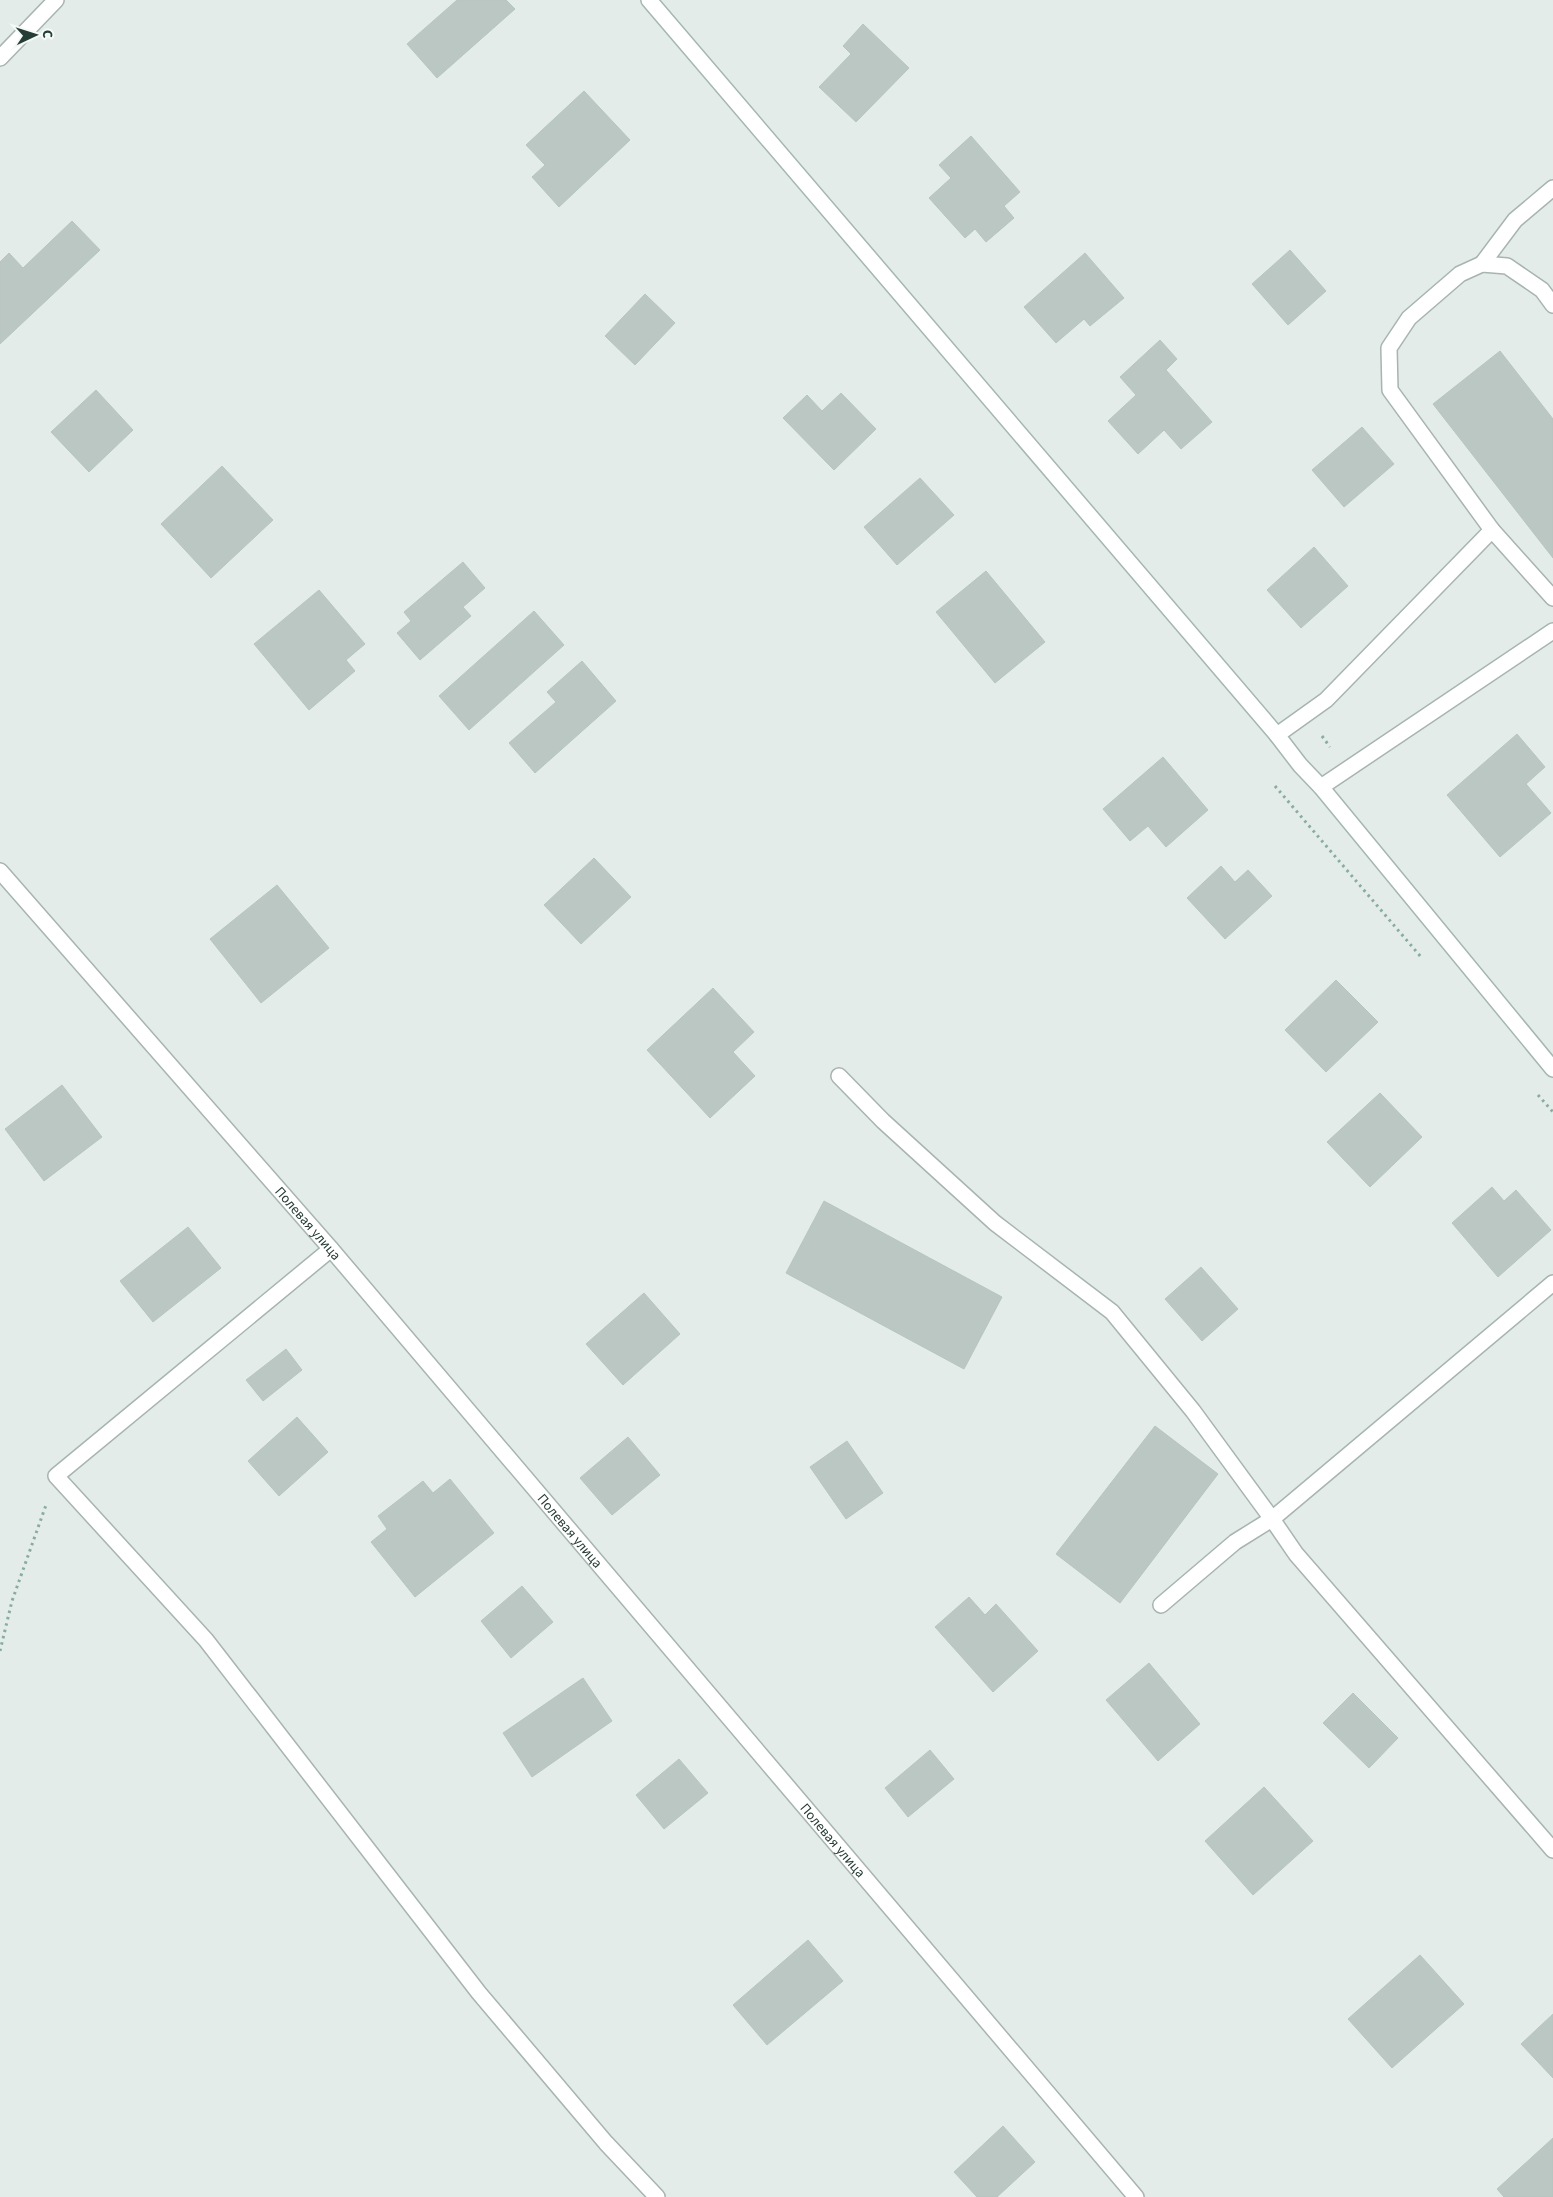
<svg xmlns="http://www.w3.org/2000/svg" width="1553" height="2197" font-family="'Source Sans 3',sans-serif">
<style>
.building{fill:#bac7c2;stroke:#b7c5c0}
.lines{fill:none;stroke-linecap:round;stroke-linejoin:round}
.lane-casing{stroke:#a7b4b0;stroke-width:18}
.street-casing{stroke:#a7b4b0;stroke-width:18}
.secondary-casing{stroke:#a4b7b0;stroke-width:18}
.path{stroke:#88aca1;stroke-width:3;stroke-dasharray:2.5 4;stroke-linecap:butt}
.lane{stroke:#fff;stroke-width:15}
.street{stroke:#fff;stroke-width:15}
.secondary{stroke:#fff;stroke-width:15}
.labels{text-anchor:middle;stroke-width:4;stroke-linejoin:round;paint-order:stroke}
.street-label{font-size:14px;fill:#263c36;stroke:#f5f9f7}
</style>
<rect width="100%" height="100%" fill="#e4ece9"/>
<!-- building -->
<g class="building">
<path d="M457 0H506L515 9 437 78 407 44Z"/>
<path d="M863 24 909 68 856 122 819 87 851 54 843 46Z"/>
<path d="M584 91 630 140 559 207 532 177 545 165 526 145Z"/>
<path d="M971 136 1020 192 1004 206 1014 218 986 242 975 229 965 238 929 198 951 178 939 165Z"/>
<path d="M72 221 100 250 0 344V262L9 253 23 268Z"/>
<path d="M1290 250 1326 291 1288 325 1252 284Z"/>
<path d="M1085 253 1124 298 1090 326 1084 319 1056 343 1024 307Z"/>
<path d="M645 294 675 323 635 365 605 336Z"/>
<path d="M1160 340 1177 359 1166 370 1212 422 1181 449 1164 430 1138 454 1108 421 1136 395 1120 377Z"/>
<path d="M1500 351 1553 419V558L1433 404Z"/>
<path d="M96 390 133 430 89 472 51 432Z"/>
<path d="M841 393 876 429 834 470 783 418 807 395 822 411Z"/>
<path d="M1362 427 1394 464 1344 507 1312 470Z"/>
<path d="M222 466 273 520 211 578 161 524Z"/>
<path d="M920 478 954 515 897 565 864 527Z"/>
<path d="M1314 547 1348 586 1301 628 1267 590Z"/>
<path d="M463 562 485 588 463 607 471 616 420 660 397 633 411 621 404 612Z"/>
<path d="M986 571 1045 642 995 683 936 612Z"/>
<path d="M319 590 365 644 346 660 355 671 309 710 254 644Z"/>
<path d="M534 611 564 645 469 730 439 696Z"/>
<path d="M582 661 616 701 535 773 509 743 556 702 547 692Z"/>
<path d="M1517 734 1545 767 1526 784 1551 813 1500 857 1447 795Z"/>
<path d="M1163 757 1208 810 1166 847 1148 826 1130 841 1103 809Z"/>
<path d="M594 858 631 897 581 944 544 905Z"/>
<path d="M1221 866 1235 882 1248 870 1272 896 1225 939 1187 898Z"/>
<path d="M277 885 329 948 261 1003 210 939Z"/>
<path d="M1336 980 1378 1022 1326 1072 1285 1030Z"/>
<path d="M713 988 754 1032 733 1052 755 1076 710 1118 647 1050Z"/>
<path d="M62 1085 102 1137 44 1181 5 1129Z"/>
<path d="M1380 1093 1422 1137 1370 1187 1327 1142Z"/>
<path d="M1492 1187 1504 1201 1516 1190 1551 1230 1498 1277 1452 1223Z"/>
<path d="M824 1201 1002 1297 964 1369 786 1273Z"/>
<path d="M188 1227 221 1268 153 1322 120 1281Z"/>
<path d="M1201 1267 1238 1309 1202 1341 1165 1299Z"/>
<path d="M644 1293 680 1334 623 1385 586 1344Z"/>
<path d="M286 1349 302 1370 263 1401 246 1380Z"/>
<path d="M297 1417 328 1452 279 1496 248 1461Z"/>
<path d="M1155 1426 1218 1474 1120 1603 1056 1554Z"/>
<path d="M628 1437 660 1475 612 1515 580 1478Z"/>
<path d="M847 1441 883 1493 846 1519 810 1467Z"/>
<path d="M450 1479 494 1533 415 1597 371 1542 387 1529 378 1516 423 1481 433 1493Z"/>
<path d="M522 1586 553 1622 511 1658 481 1621Z"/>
<path d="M969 1597 985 1615 996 1604 1038 1651 993 1692 935 1627Z"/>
<path d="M1149 1663 1200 1724 1158 1761 1106 1700Z"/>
<path d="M583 1678 612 1721 532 1777 503 1733Z"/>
<path d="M1353 1693 1398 1738 1369 1768 1323 1723Z"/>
<path d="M930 1750 954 1779 908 1817 885 1788Z"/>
<path d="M679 1759 708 1793 664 1829 636 1795Z"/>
<path d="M1264 1787 1313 1841 1253 1895 1205 1841Z"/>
<path d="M808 1940 843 1981 767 2045 733 2005Z"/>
<path d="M1420 1955 1464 2004 1392 2068 1348 2019Z"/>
<path d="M1553 2014V2078L1521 2044Z"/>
<path d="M1003 2126 1035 2162 997 2197H977L954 2172Z"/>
<path d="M1553 2138V2197H1504L1497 2189Z"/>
</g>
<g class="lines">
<defs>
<g id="lane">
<path d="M1482 264 1515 220 1553 188"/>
<path d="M1553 305 1542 290 1507 266 1482 264 1460 274 1409 318 1389 348 1390 390 1492 530 1553 598"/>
<path d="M1277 735 1326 700 1492 530"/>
<path d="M839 1076 883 1121 995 1223 1112 1312 1193 1411 1272 1519 1235 1542 1161 1605"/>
<path d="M331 1249 56 1476 206 1640 479 1993 606 2143 657 2197"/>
</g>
<g id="street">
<path d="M0 58 56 0"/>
<path d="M1321 787 1553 631"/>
<path id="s1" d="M0 871 331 1249 1136 2197"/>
<path d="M1553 1283 1272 1519 1296 1554 1553 1850"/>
</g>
<path id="secondary" d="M649 0 1277 735 1300 765 1321 787 1553 1069"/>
</defs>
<!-- lane casing -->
<use href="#lane" class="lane-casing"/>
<!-- street casing -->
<use href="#street" class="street-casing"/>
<!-- secondary casing -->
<use href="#secondary" class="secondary-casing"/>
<!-- path -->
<g class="path">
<path d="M1322 736 1330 747"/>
<path d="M1275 786 1421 957"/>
<path d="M1538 1095 1553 1112"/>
<path d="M0 1651 12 1601 46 1505"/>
</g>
<!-- lane -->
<use href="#lane" class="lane"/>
<!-- street -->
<use href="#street" class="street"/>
<!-- secondary -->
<use href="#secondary" class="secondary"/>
</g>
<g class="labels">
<!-- street labels -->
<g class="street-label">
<text dy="5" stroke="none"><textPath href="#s1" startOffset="468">Полевая улица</textPath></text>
<text dy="5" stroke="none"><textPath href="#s1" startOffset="872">Полевая улица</textPath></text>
<text dy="5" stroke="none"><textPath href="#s1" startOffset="1278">Полевая улица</textPath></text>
</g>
</g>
<!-- north arrow -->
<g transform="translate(35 35) rotate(86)" stroke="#f5f9f7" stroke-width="4" paint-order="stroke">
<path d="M0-4L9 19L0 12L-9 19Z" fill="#263c36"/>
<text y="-8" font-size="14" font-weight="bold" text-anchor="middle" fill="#263c36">С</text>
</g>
</svg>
